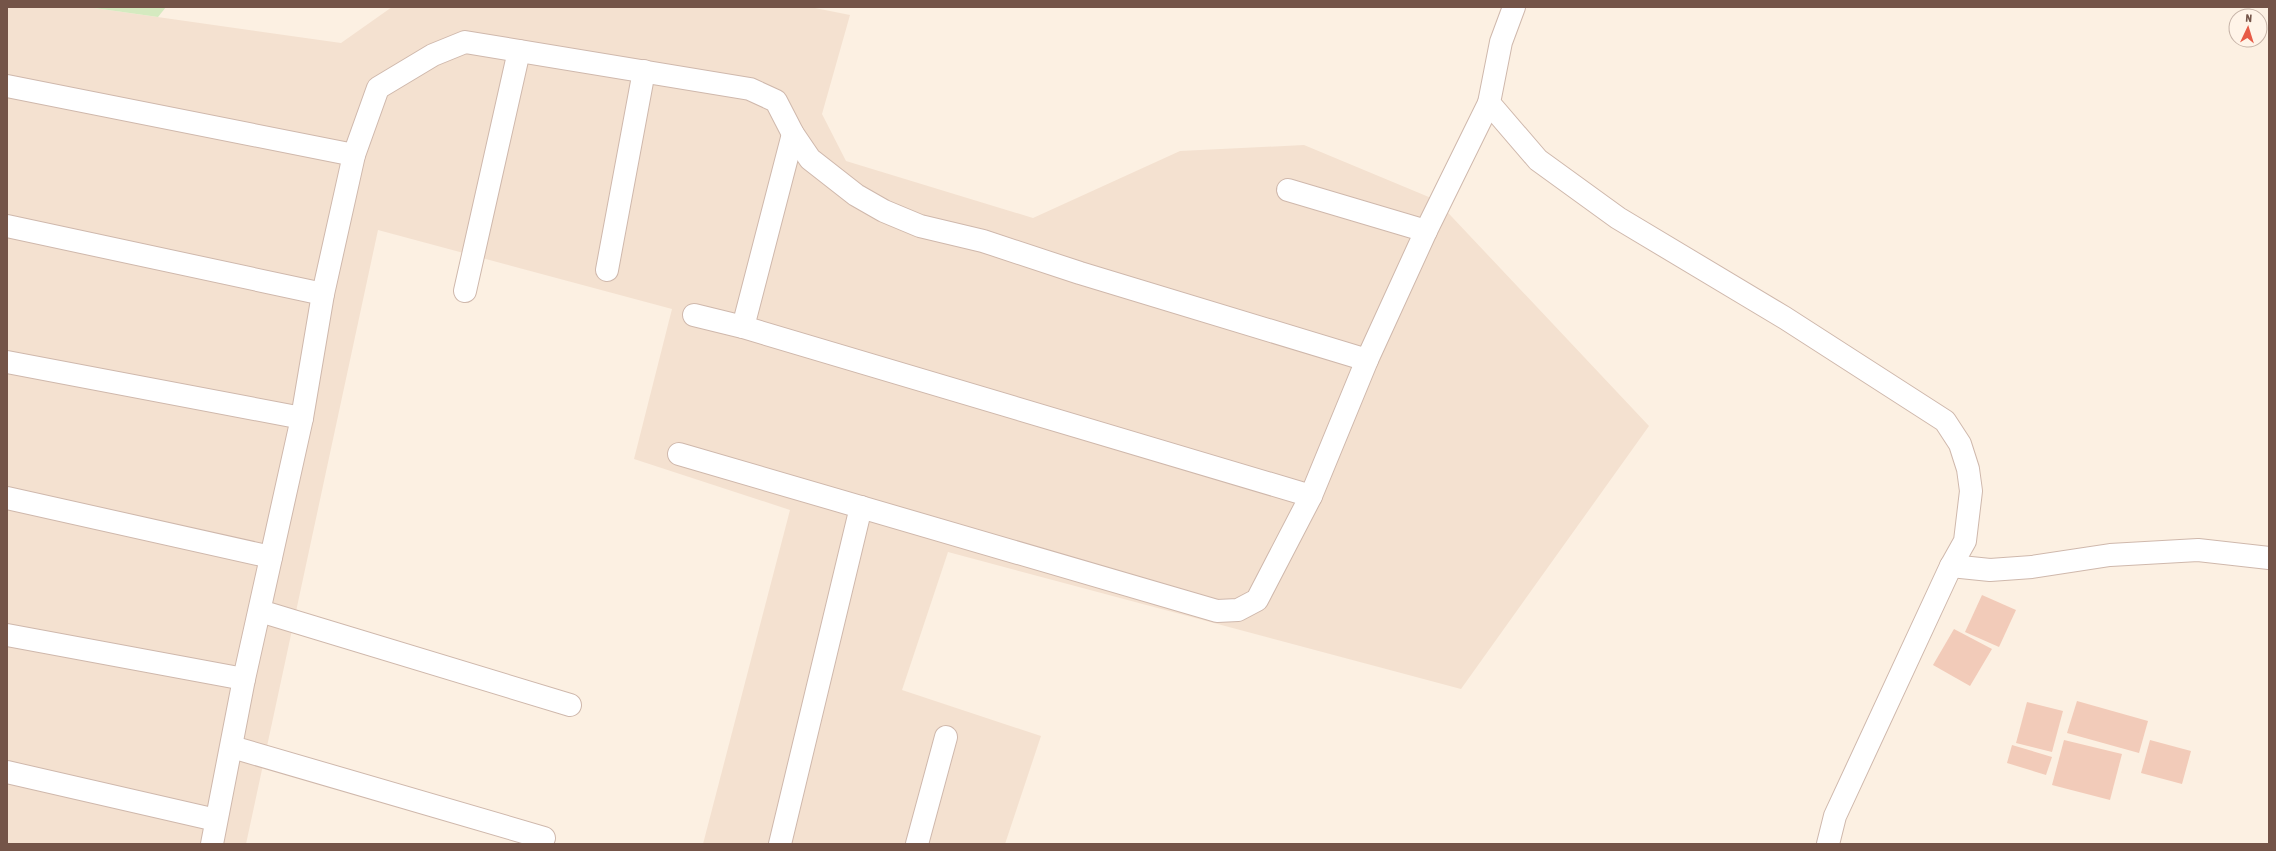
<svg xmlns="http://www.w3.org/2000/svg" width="2276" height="851" font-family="'Asap Condensed',sans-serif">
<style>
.residential{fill:#f4e1d0}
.green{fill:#d5eac0}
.building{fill:#f2cbb9}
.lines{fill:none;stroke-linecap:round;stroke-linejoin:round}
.minor-casing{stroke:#cfb8ac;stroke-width:24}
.minor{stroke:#fff;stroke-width:22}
</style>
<rect width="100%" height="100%" fill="#fcf0e2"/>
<!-- residential -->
<path class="residential" d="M7 7H87L341 43 392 7H810L850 15 822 114 846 161 1033 218 1180 151 1304 145 1436 200 1649 426 1461 689 948 552 902 690 1041 736 1005 844H703L790 510 634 459 672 309 378 230 246 844H7Z"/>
<!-- green -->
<path class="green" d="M87 7H166L158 17Z"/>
<!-- building -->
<g class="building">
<path d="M1982 595 2016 610 1999 647 1965 632Z"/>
<path d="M1954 629 1992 649 1970 686 1933 665Z"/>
<path d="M2077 701 2148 721 2139 753 2067 733Z"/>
<path d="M2027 702 2063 711 2052 752 2016 743Z"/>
<path d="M2064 740 2122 754 2110 800 2052 785Z"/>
<path d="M2150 740 2191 751 2182 784 2141 773Z"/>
<path d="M2012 745 2052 757 2046 775 2007 763Z"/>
</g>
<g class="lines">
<defs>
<g id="minor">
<path d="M1514 7 1501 42 1489 103 1538 160 1618 218 1785 318 1945 421 1960 444 1968 469 1971 491 1965 541 1951 566 1835 816 1828 844"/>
<path d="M7 86 354 155"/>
<path d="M1288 190 1426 231"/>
<path d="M7 226 323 294"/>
<path d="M607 270 644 71"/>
<path d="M465 291 519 51"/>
<path d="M694 315 743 327 1311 496"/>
<path d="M743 327 793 134"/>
<path d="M7 362 302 418"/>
<path d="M679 454 1217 611 1238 610 1257 600 1311 496 1367 360 1426 231 1489 103"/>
<path d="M7 498 271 557"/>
<path d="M1951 566 1990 570 2032 567 2110 555 2198 550 2269 558"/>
<path d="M260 611 570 705"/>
<path d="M7 635 244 679"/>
<path d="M232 747 544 838"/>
<path d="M7 772 216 820"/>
<path d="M212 844 244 679 302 418 323 294 354 155 378 88 433 55 465 42 750 89 776 101 793 134 810 159 856 195 884 211 920 226 983 241 1080 273 1367 360"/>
<path d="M780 844 861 507"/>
<path d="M917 844 946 737"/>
</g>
</defs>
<!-- minor casing -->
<use href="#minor" class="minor-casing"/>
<!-- minor -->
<use href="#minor" class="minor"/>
</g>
<!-- border -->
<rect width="2276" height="851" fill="none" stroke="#745448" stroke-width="16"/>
<!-- north arrow -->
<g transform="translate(2248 28) rotate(4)"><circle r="19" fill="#fff4e8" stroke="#c7b4a8"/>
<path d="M0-3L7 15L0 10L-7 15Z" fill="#e75b46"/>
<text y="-6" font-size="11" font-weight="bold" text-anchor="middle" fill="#745448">N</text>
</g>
</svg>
